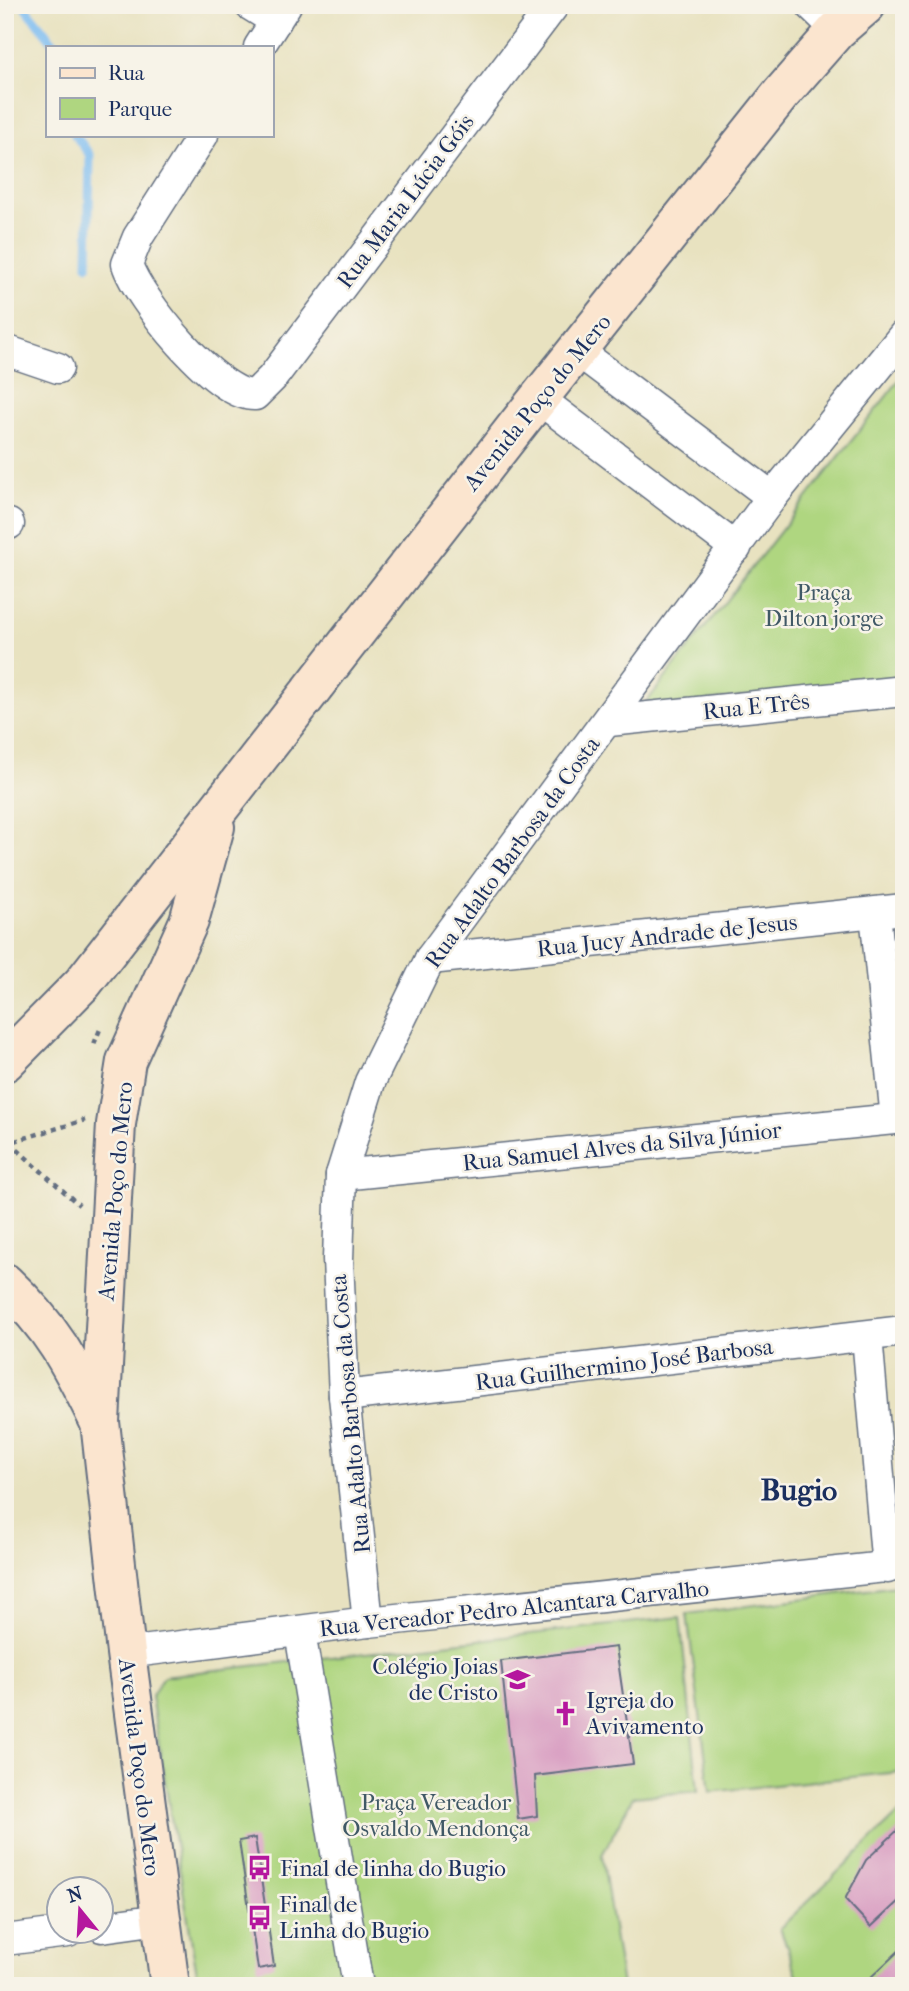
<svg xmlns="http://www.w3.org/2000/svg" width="909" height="1991" font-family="'IM FELL French Canon',serif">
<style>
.green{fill:#afd680;stroke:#65826f;stroke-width:2}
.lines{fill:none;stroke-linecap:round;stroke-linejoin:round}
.stream{stroke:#7dbdf2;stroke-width:9}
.building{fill:#d89cc1}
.street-casing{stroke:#636e80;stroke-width:33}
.secondary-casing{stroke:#636e80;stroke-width:42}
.path{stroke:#636e80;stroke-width:4.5;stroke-dasharray:5 5;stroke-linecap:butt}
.street{stroke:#fff;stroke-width:30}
.secondary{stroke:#fbe5cf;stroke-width:38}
.labels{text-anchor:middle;stroke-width:5;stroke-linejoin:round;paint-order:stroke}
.street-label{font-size:23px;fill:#1b2f5e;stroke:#f7f3e8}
.park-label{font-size:23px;fill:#405966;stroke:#f7f3e8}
.poi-label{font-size:23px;fill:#1b2f5e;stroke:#f7f3e8;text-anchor:start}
.district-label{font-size:30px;font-weight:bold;fill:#1b2f5e;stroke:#f7f3e8}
</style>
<rect width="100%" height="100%" fill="#f7f3e8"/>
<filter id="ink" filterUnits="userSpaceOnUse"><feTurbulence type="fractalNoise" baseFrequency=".0143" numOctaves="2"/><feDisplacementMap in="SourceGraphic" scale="14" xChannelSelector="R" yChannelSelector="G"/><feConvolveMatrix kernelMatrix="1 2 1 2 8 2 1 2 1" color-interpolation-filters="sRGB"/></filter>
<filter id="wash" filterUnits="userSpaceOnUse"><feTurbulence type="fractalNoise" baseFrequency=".00686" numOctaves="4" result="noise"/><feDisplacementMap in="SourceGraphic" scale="28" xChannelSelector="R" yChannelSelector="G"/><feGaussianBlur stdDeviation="1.57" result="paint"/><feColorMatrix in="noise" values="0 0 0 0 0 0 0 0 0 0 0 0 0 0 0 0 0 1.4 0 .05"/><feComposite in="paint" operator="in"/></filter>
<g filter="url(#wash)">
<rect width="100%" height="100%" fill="#e8e2c0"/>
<!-- green -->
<g class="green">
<path d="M904 374V678L641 709Z"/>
<path d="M904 1585V1775L900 1772 710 1792 687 1614Z"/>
<path d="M680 1617 698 1791 633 1797 602 1855 622 1986H199L151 1697 164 1676Z"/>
<path d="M904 1808V1986H801L780 1928Z"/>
</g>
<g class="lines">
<!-- stream -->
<g class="stream">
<path d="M23 5 57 47"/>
<path d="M75 135 90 155 88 265"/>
</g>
</g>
<g id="blocks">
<!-- building -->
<g class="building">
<path d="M616 1647 633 1764 535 1776 537 1816 518 1819 501 1661Z"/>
<path d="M904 1824V1896L871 1927 845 1899 866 1860Z"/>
<path d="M255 1838 274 1966 258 1969 239 1841Z"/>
<path d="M904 1946V1986H879L871 1977Z"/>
</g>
</g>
</g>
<g filter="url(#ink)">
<use href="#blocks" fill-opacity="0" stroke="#636e80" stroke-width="2"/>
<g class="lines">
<defs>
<g id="street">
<path d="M250 5 276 21"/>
<path d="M811 5 837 30"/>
<path d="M259 47 286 5"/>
<path d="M203 135 138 237 127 264C138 299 217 397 255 395L272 378 554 5"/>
<path d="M5 350 58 368"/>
<path d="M578 351 772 497"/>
<path d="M539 399 736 548"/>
<path d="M5 523 9 524"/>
<path d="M609 721 904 691"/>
<path d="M875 913 896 1119"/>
<path d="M430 959 904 909"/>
<path d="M341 1175 904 1118"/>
<path d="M867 1336 887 1568"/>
<path d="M344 1396 904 1331"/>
<path d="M368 1622 344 1396 338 1259 341 1175 370 1082 430 959 772 497 904 335"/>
<path d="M300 1632 358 1986"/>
<path d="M126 1653 368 1622 904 1565"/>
<path d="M102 1927 160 1919"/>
<path d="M5 1940 68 1932"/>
</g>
<g id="secondary">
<path d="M5 1062 83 983 519 423 781 94 837 30 866 5"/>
<path d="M5 1283C52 1327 70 1362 98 1419"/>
<path d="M170 1986 126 1653 100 1422 116 1124 126 1061 189 921 215 827"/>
</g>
</defs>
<!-- street casing -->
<use href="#street" class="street-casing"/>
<!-- secondary casing -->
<use href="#secondary" class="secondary-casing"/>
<!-- path -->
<g class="path">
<path d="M94 1044 101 1027"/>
<path d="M10 1143 79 1205"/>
<path d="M5 1144 85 1120"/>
</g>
<!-- street -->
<use href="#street" class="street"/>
<!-- secondary -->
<use href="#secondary" class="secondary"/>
</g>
</g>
<!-- icons -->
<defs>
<symbol id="school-bare" viewBox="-9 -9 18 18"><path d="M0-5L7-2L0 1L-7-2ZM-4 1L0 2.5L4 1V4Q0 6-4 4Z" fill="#b5179e" stroke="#f7f3e8" stroke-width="2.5" paint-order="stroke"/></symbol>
<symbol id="church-bare" viewBox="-9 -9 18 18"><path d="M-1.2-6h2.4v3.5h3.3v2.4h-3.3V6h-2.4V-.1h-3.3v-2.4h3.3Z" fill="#b5179e" stroke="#f7f3e8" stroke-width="2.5" paint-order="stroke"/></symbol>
<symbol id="bus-bare" viewBox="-9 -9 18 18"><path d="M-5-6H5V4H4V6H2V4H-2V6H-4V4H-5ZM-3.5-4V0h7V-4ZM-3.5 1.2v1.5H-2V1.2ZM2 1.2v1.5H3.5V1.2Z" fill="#b5179e" stroke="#f7f3e8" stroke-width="2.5" paint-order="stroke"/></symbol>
</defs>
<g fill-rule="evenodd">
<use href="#school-bare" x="500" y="1662" width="35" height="35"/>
<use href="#church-bare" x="548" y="1696" width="35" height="35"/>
<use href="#bus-bare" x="242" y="1850" width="35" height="35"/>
<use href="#bus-bare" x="242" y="1900" width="35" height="35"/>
</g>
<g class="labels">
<!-- street labels -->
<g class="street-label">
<text transform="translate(405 201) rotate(-53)" y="8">Rua Maria Lúcia Góis</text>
<text transform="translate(537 402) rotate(-51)" y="8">Avenida Poço do Mero</text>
<text transform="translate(756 706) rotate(-6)" y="8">Rua E Três</text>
<text transform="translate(512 852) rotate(-54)" y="8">Rua Adalto Barbosa da Costa</text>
<text transform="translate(667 935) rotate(-6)" y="8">Rua Jucy Andrade de Jesus</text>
<text transform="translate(622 1146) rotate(-6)" y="8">Rua Samuel Alves da Silva Júnior</text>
<text transform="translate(115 1191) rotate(-85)" y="8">Avenida Poço do Mero</text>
<text transform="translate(624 1364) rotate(-7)" y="8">Rua Guilhermino José Barbosa</text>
<text transform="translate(350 1414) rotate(-95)" y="8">Rua Adalto Barbosa da Costa</text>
<text transform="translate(514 1608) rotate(-6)" y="8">Rua Vereador Pedro Alcantara Carvalho</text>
<text transform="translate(140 1767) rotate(83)" y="8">Avenida Poço do Mero</text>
</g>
<!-- park labels -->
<g class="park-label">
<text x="824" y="600">Praça<tspan x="824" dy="26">Dilton jorge</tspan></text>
<text x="436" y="1810">Praça Vereador<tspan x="436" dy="26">Osvaldo Mendonça</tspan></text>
</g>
<!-- poi labels -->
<g class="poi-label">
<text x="498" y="1674" text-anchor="end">Colégio Joias<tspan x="498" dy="26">de Cristo</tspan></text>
<text x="586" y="1708">Igreja do<tspan x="586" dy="26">Avivamento</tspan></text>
<text x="280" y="1876">Final de linha do Bugio</text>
<text x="279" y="1912">Final de<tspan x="279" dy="26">Linha do Bugio</tspan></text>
</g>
<!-- district labels -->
<g class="district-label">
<text x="799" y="1500">Bugio</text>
</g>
</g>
<!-- margin -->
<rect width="909" height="1991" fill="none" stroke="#f7f3e8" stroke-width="28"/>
<!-- legend -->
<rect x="46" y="46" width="228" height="91" fill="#f7f3e8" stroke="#9fa5b1" stroke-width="2"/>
<rect x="60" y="68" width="35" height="10" fill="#fbe5cf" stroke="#9fa5b1" stroke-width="2"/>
<text x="108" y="80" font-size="21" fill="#1b2f5e">Rua</text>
<rect x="60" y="98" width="35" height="21" fill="#afd680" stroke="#9fa5b1" stroke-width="2"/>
<text x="108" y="116" font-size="21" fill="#1b2f5e">Parque</text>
<!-- north arrow -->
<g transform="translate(80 1910) rotate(342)"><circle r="33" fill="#f7f3e8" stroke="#9fa5b1" stroke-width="2"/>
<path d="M0-5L12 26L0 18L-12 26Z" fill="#b5179e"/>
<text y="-10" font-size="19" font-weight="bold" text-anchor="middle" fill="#1b2f5e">N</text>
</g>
</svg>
